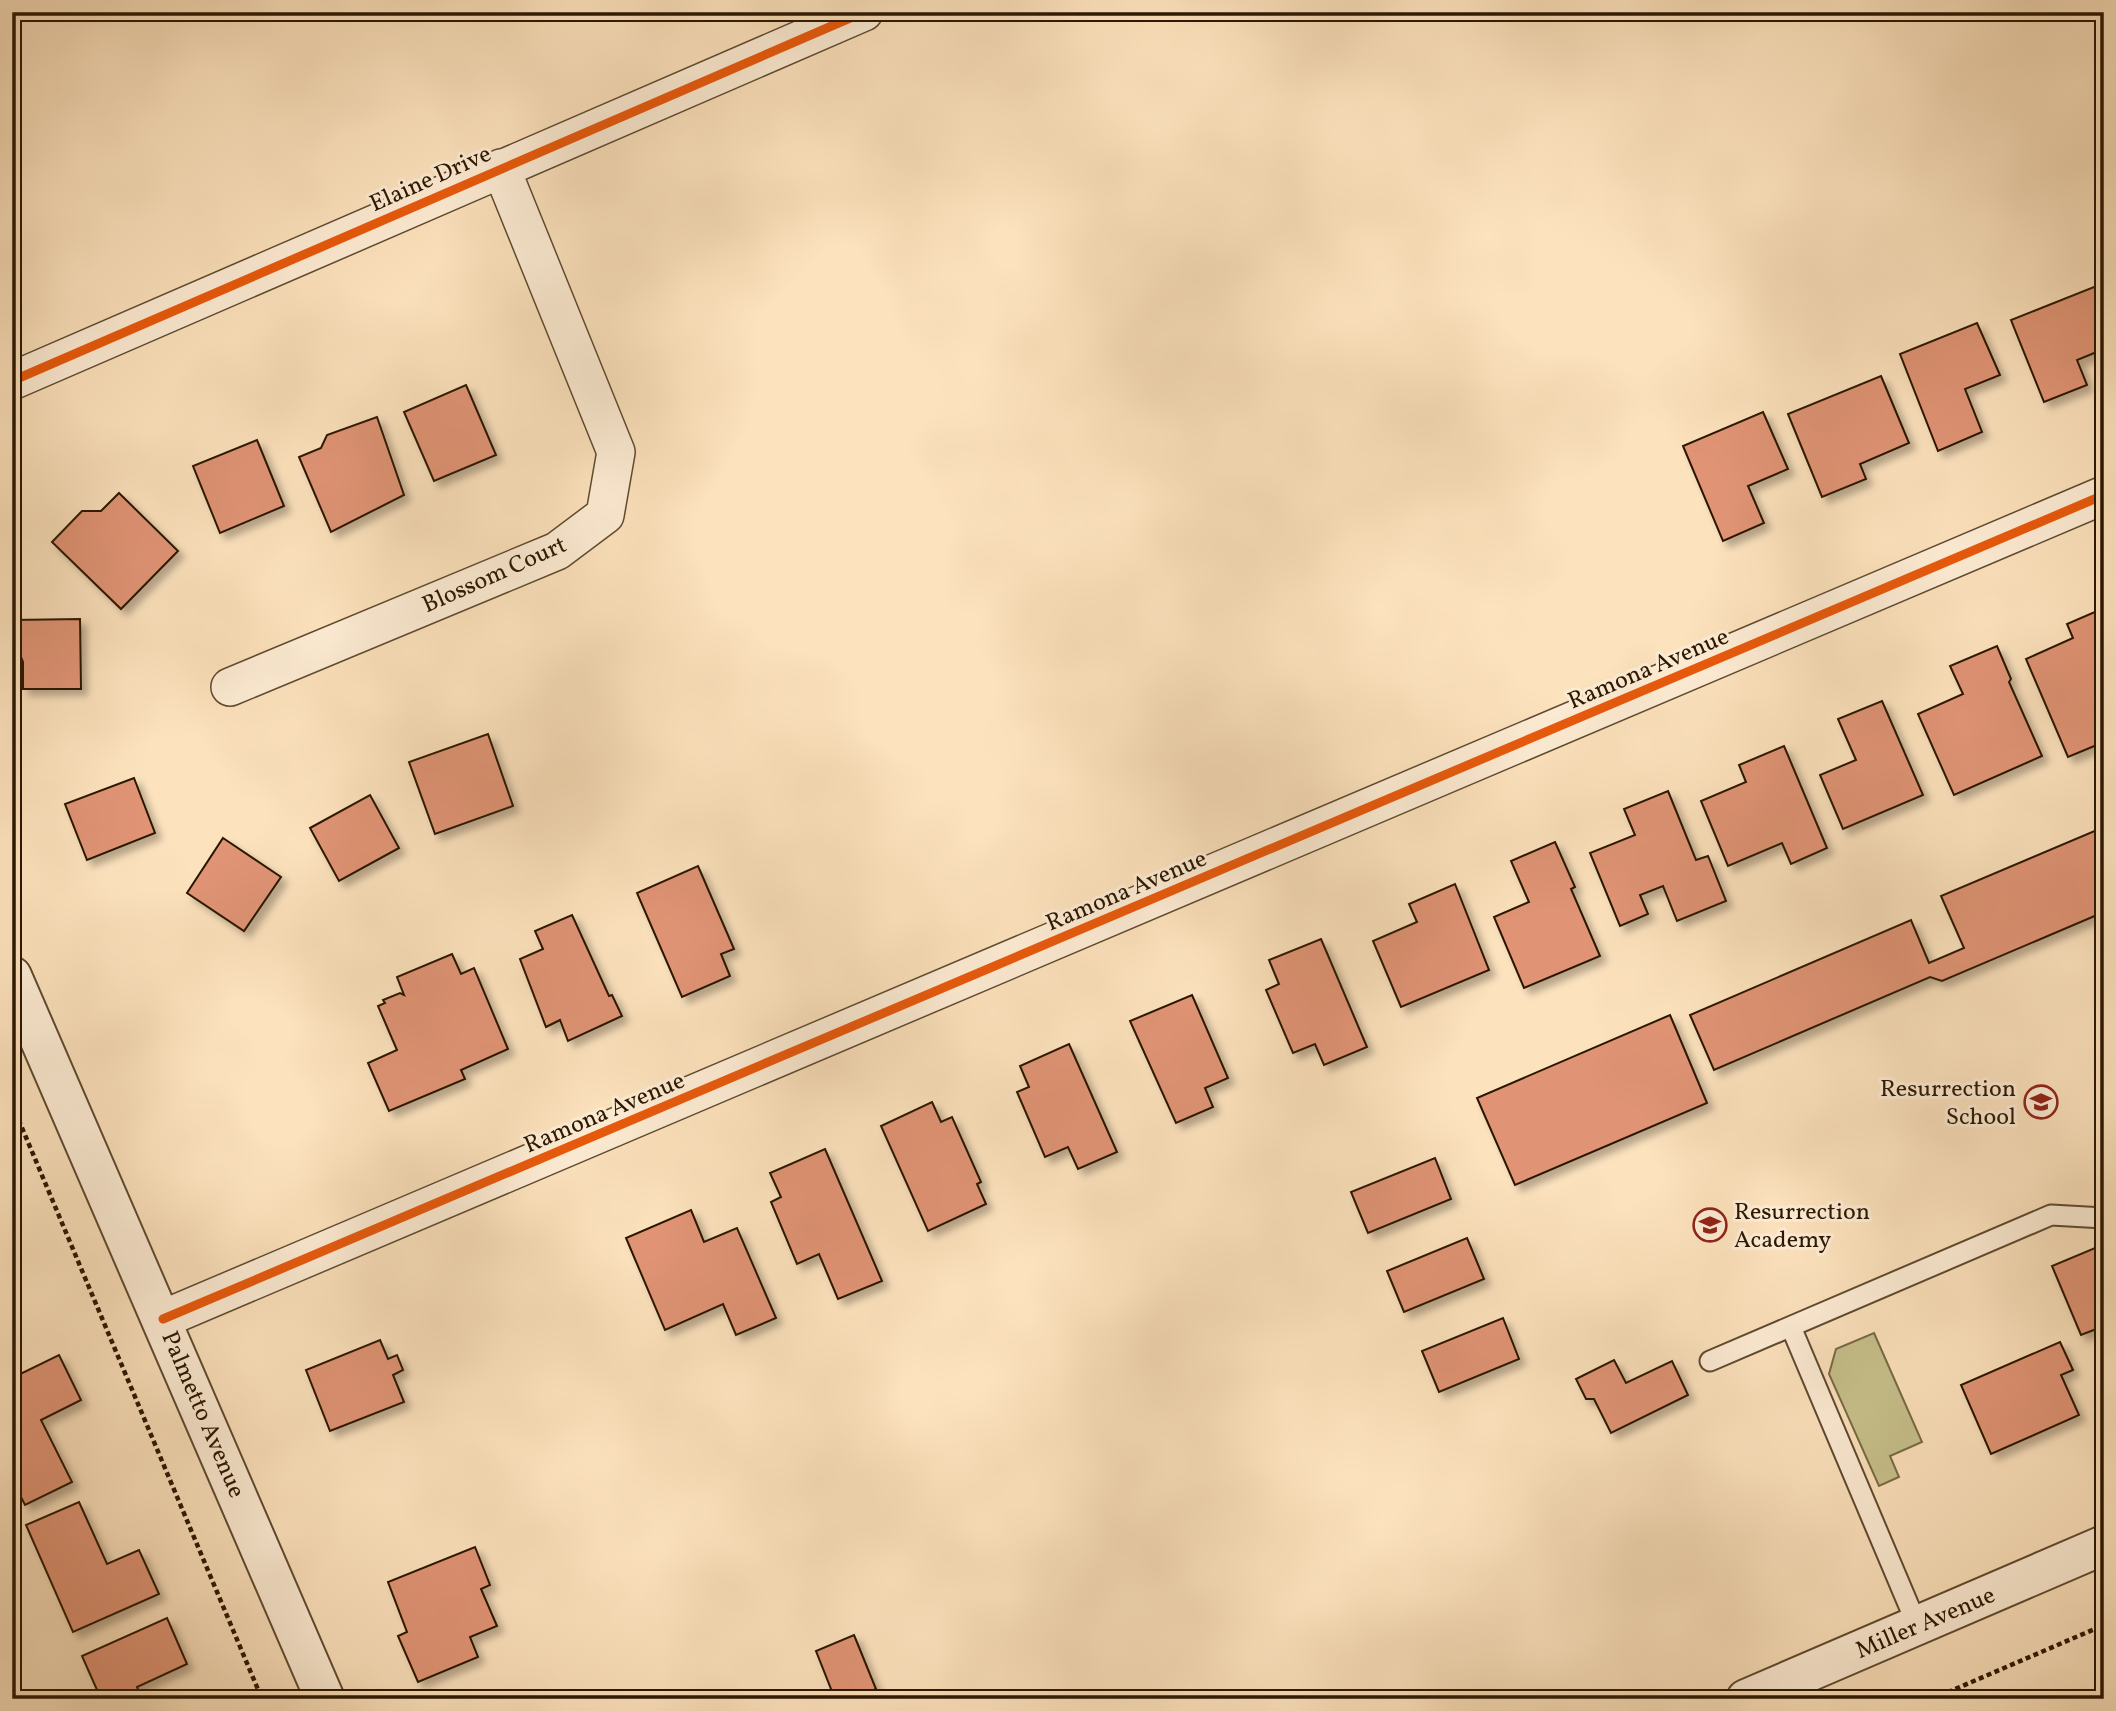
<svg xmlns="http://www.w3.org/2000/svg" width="2116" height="1711" font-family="Vollkorn,serif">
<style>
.green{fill:#c7c18c;stroke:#796c46;stroke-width:2}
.building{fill:#e09474;stroke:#2b1700;stroke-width:2;filter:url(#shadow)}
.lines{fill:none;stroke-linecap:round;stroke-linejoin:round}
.service-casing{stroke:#5f4a2f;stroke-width:23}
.minor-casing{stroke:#5f4a2f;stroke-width:40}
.tertiary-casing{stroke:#5f4a2f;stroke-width:42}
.path{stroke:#2b1700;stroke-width:4.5;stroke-dasharray:5 3.5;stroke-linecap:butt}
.service{stroke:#fdecd4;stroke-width:19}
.minor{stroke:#fdecd4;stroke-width:37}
.tertiary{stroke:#fdecd4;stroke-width:38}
.cycleway-casing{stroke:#fdecd4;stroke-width:13}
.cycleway{stroke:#e8590c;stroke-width:9}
.labels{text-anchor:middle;stroke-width:6;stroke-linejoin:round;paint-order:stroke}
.street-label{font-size:24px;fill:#2b1700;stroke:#fdecd4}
.poi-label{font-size:24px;fill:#2b1700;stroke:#fdecd4;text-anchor:end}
</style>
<defs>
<filter id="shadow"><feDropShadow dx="6" dy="6" stdDeviation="3.5" flood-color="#0004"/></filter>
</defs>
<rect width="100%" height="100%" fill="#fce2bd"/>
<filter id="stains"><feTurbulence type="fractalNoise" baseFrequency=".00286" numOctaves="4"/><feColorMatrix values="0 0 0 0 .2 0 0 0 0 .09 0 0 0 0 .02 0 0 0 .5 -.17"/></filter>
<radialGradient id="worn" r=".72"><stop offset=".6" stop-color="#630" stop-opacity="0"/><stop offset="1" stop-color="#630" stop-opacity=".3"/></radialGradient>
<!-- green -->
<path class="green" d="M1874 1333 1922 1442 1890 1456 1899 1477 1879 1486 1829 1374 1836 1349Z"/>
<!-- building -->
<g class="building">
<path d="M2099 285 2104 297V349L2077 360 2087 385 2044 402 2011 320Z"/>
<path d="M1977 323 2000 375 1965 389 1982 432 1938 451 1900 354Z"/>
<path d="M1881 376 1909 443 1860 464 1866 479 1822 497 1788 414Z"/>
<path d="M466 385 496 455 434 481 404 412Z"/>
<path d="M1763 412 1788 469 1748 486 1764 523 1723 541 1683 446Z"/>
<path d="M377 417 404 495 331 532 299 457 321 448 327 435Z"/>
<path d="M257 440 284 506 220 533 193 466Z"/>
<path d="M119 493 178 551 121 609 52 542 82 511H101Z"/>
<path d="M2104 608V742L2068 757 2026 659 2073 638 2067 624Z"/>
<path d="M80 619 81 689H23V662L14 639V620Z"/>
<path d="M1997 646 2011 679 2009 682 2042 756 1954 795 1918 714 1963 694 1950 666Z"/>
<path d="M1882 701 1923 795 1843 829 1820 775 1856 760 1838 719Z"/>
<path d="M488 734 513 806 435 834 409 762Z"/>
<path d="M1784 746 1827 848 1791 864 1782 843 1728 866 1701 801 1746 782 1739 765Z"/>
<path d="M134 778 155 833 87 860 65 804Z"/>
<path d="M1668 791 1696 860 1708 856 1726 901 1677 921 1663 886 1640 895 1648 914 1620 926 1590 853 1635 835 1624 809Z"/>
<path d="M370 795 399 848 339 881 310 828Z"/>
<path d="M2104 827V912L1942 981 1930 977 1714 1070 1690 1015 1911 920 1929 963 1964 948 1941 896Z"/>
<path d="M223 838 281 877 244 931 187 893Z"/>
<path d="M1555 842 1575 887 1571 889 1600 956 1524 988 1494 917 1529 902 1511 861Z"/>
<path d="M698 866 734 949 721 954 730 976 682 997 637 893Z"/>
<path d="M1455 884 1489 970 1401 1007 1373 941 1417 922 1409 904Z"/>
<path d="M572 915 609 996 612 995 622 1016 568 1041 560 1020 546 1027 520 959 543 949 535 931Z"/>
<path d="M1321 939 1367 1047 1324 1065 1315 1044 1293 1053 1266 990 1279 984 1269 960Z"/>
<path d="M452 954 461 974 474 968 508 1049 461 1070 465 1079 389 1111 368 1063 397 1050 378 1006 385 1003 383 1000 400 993 404 995 397 977Z"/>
<path d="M1192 995 1228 1078 1205 1088 1213 1107 1176 1123 1130 1021Z"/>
<path d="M1670 1015 1707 1103 1515 1185 1477 1098Z"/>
<path d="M1069 1044 1117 1152 1078 1169 1068 1147 1045 1157 1017 1092 1029 1087 1020 1066Z"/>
<path d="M932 1102 941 1122 952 1117 981 1182 977 1184 986 1204 928 1231 881 1126Z"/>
<path d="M825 1149 882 1281 838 1299 819 1254 797 1264 771 1202 781 1197 770 1173Z"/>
<path d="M1435 1158 1451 1199 1368 1233 1351 1192Z"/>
<path d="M691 1210 704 1242 737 1228 776 1318 736 1335 723 1304 665 1330 626 1238Z"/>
<path d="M1467 1238 1484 1279 1404 1312 1387 1271Z"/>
<path d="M2095 1248 2104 1269V1326L2081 1335 2052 1266Z"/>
<path d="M1503 1318 1519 1359 1439 1392 1422 1351Z"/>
<path d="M380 1340 388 1359 397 1355 403 1370 393 1375 404 1402 330 1431 306 1370Z"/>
<path d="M2060 1342 2073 1370 2061 1375 2079 1415 1991 1454 1961 1385Z"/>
<path d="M59 1355 81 1400 41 1420 72 1482 25 1505 12 1479V1403L21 1399 12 1378Z"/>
<path d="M1614 1360 1626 1383 1672 1361 1688 1395 1611 1433 1594 1399H1586L1576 1379Z"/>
<path d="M79 1502 107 1564 139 1550 159 1594 73 1632 26 1525Z"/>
<path d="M475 1547 490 1585 481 1589 497 1626 470 1637 478 1657 418 1682 398 1636 407 1632 388 1582Z"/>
<path d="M167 1618 187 1664 137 1687 142 1699H101L82 1656Z"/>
<path d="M854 1635 876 1689 853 1699H835L816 1651Z"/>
</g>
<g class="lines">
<defs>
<g id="service">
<path d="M1791 1327 1917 1625"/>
<path d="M1710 1361 2051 1215 2104 1218"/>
</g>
<g id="minor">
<path d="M12 381 864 12"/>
<path d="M230 687 557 551 605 515 616 452 501 168"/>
<path d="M163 1319 2104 495"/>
</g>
<g id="tertiary">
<path d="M12 976 325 1699"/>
<path d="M1746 1699 2104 1545"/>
</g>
</defs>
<!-- service casing -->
<use href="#service" class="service-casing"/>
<!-- minor casing -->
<use href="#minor" class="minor-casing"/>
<!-- tertiary casing -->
<use href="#tertiary" class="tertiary-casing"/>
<!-- path -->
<g class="path">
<path d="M12 1104 262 1699"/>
<path d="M1932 1699 2104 1625"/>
</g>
<!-- service -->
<use href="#service" class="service"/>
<!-- minor -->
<use href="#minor" class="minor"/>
<!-- tertiary -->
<use href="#tertiary" class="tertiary"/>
<defs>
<g id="cycleway">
<path d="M12 381 864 12"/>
<path d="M163 1319 2104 495"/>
</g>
</defs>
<!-- cycleway casing -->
<use href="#cycleway" class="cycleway-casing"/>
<!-- cycleway -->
<use href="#cycleway" class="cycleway"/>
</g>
<!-- icons -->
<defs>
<symbol id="school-ring" viewBox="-11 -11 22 22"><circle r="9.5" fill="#fdecd4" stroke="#8f2418" stroke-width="1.5"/><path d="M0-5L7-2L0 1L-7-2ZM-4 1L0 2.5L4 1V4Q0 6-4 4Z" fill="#8f2418"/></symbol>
</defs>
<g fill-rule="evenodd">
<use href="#school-ring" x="2022" y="1083" width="38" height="38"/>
<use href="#school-ring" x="1691" y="1206" width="38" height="38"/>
</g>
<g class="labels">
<!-- street labels -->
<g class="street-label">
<text transform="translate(430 178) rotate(-24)" y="8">Elaine Drive</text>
<text transform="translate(494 574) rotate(-24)" y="8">Blossom Court</text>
<text transform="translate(1648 668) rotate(-23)" y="8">Ramona Avenue</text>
<text transform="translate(1126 890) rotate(-23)" y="8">Ramona Avenue</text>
<text transform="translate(604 1112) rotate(-23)" y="8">Ramona Avenue</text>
<text transform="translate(204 1414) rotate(67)" y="8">Palmetto Avenue</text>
<text transform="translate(1925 1622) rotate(-23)" y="8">Miller Avenue</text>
</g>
<!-- poi labels -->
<g class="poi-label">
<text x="2016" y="1096">Resurrection<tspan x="2016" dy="28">School</tspan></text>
<text x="1734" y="1219" text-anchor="start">Resurrection<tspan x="1734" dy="28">Academy</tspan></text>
</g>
</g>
<!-- margin -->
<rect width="2116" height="1711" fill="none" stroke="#fce2bd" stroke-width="42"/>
<rect x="14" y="14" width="2088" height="1683" fill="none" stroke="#2b1700" stroke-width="3.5"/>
<rect x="21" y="21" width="2074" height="1669" fill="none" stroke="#2b1700" stroke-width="2"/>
<rect width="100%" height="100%" filter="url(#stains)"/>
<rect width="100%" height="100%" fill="url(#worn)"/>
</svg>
